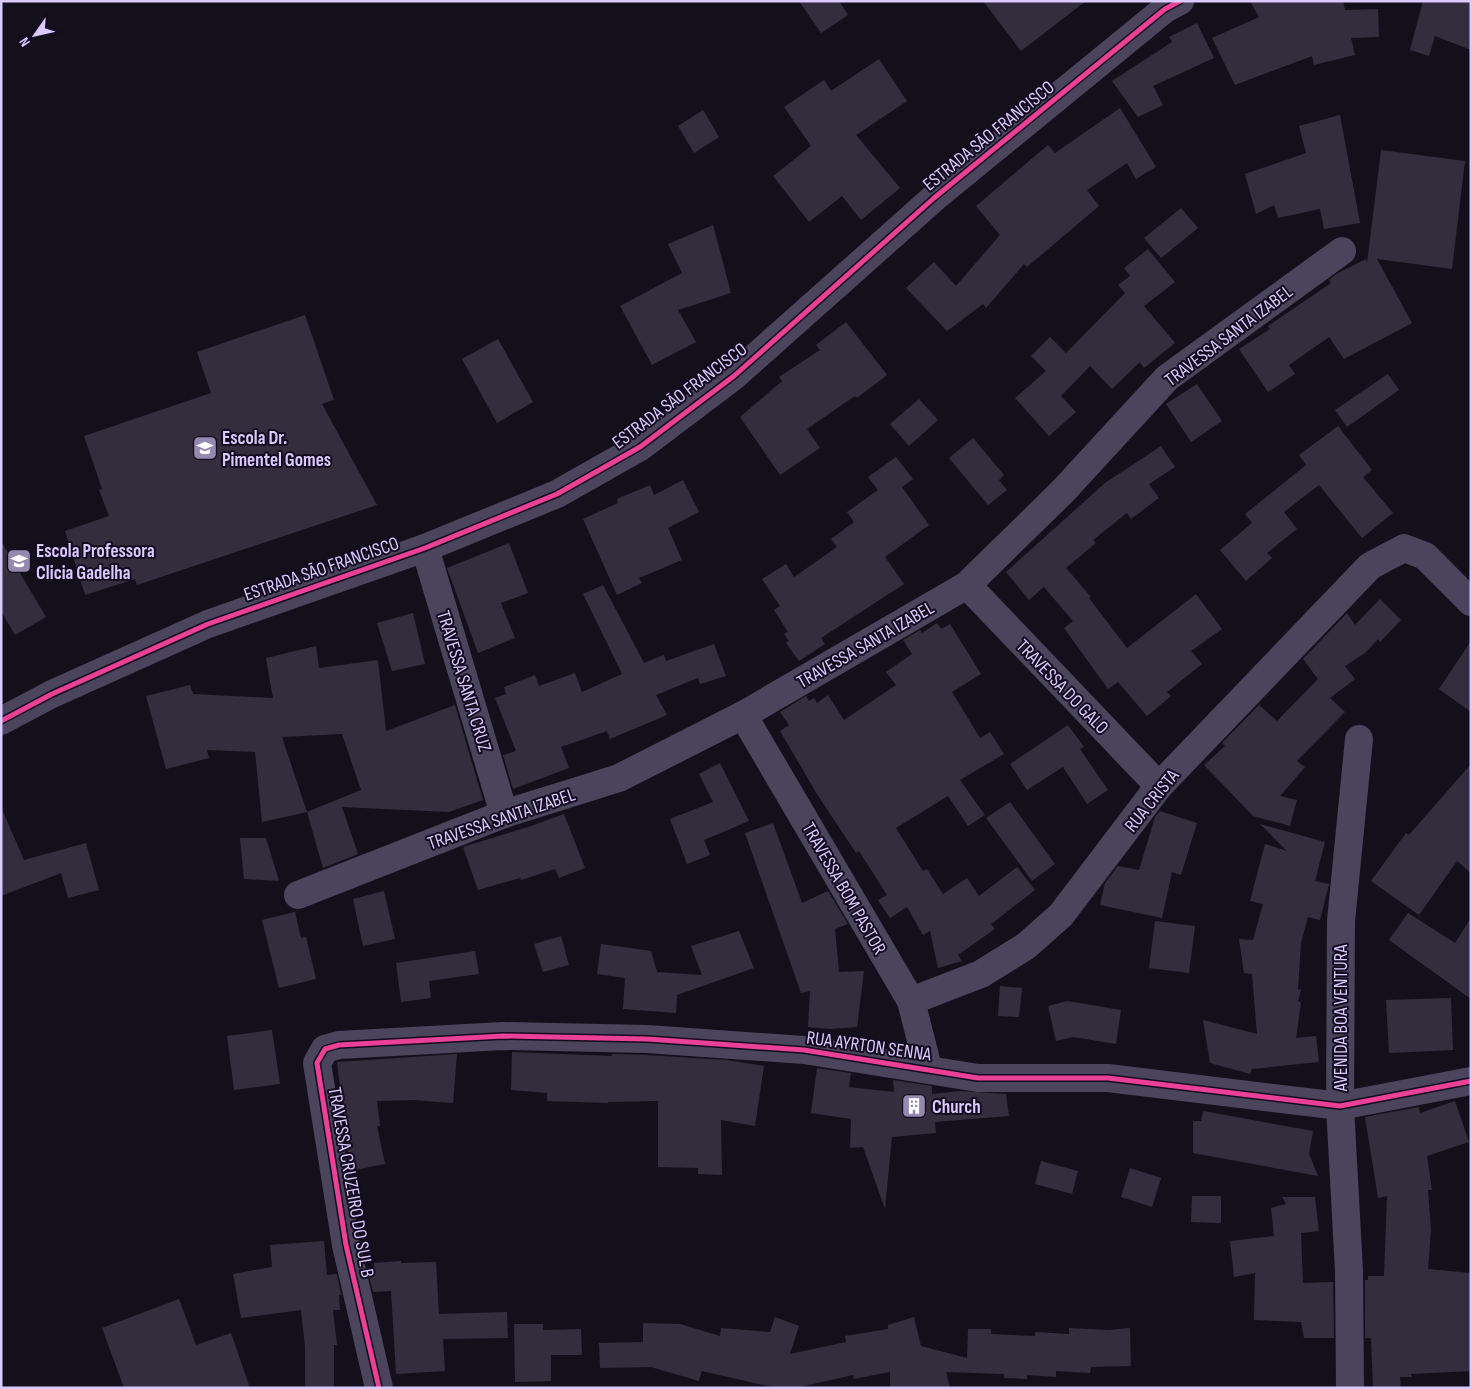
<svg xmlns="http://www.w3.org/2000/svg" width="1472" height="1389" font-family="'Sofia Sans Condensed',sans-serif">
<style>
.building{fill:#342d3e;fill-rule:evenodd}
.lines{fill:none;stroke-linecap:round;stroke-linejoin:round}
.minor{stroke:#4a445c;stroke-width:28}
.tertiary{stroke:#4a445c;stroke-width:28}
.cycleway-casing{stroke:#130c1f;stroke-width:8}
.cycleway{stroke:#ea4096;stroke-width:5}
.labels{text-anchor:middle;stroke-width:4;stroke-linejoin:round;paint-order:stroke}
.street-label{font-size:19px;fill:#dbcaff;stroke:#130c1f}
.poi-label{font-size:19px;font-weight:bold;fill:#dbcaff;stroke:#130c1f;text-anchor:start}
</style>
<rect width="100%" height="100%" fill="#14101b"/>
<!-- building -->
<g class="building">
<path d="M799 1H839L848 15 821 33Z"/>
<path d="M983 1H1086L1021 51Z"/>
<path d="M1250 1H1343L1345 10 1378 9 1379 37 1351 38 1355 55 1314 65 1312 56 1235 85 1212 38 1259 17Z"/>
<path d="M1423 1H1471V50L1435 36 1429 56 1410 50Z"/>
<path d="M1197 23 1214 58 1153 86 1163 105 1138 117 1112 81 1172 42 1169 37Z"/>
<path d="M879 59 907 101 856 135 900 188 861 220 842 196 809 222 773 176 811 146 784 107 824 80 831 91Z"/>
<path d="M1120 108 1156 167 1136 179 1127 163 1087 190 1099 206 1027 267 1024 264 986 308 983 304 947 331 906 288 934 262 956 286 1000 235 976 206 1048 145 1055 153Z"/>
<path d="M703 110 719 137 694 153 678 126Z"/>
<path d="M1340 115 1360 223 1324 229 1320 209 1278 218 1274 205 1256 214 1245 174 1306 153 1299 126Z"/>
<path d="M1381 150 1465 161 1452 269 1377 259 1412 323 1344 359 1329 337 1289 365 1295 374 1268 392 1239 349 1270 329 1268 326 1331 283 1329 280 1338 273 1366 259 1367 263Z"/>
<path d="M1181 208 1198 228 1161 258 1144 238Z"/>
<path d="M713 225 731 293 678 310 696 342 652 365 620 306 682 273 668 244Z"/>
<path d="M1148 249 1175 282 1144 306 1175 343 1144 368 1140 362 1112 389 1090 366 1061 396 1076 412 1049 436 1015 398 1046 371 1031 356 1050 337 1066 353 1125 293 1118 285 1130 276 1124 268Z"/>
<path d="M305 315 334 400 322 404 377 505 137 585 135 579 85 595 65 531 109 516 99 490 102 489 84 436 211 393 197 352Z"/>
<path d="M846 322 887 375 857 398 855 396 807 429 820 448 780 475 740 417 782 381 779 377 820 350 816 345Z"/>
<path d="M498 339 533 402 497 423 462 359Z"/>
<path d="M1388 374 1399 390 1347 427 1335 410Z"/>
<path d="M1197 384 1222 421 1191 442 1166 404Z"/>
<path d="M919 399 938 420 909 446 890 424Z"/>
<path d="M1338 426 1372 470 1363 477 1393 513 1362 538 1319 485 1284 512 1297 529 1267 553 1272 558 1246 581 1220 550 1252 523 1245 514 1306 465 1299 455Z"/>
<path d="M973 438 1004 475 999 480 1007 490 988 505 949 458Z"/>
<path d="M1161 446 1175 467 1149 484 1159 498 1131 519 1127 513 1093 540 1096 543 1066 568 1091 597 1089 598 1127 648 1196 594 1222 629 1191 651 1202 664 1167 692 1171 696 1147 716 1118 682 1108 689 1064 628 1073 621 1044 587 1029 600 1006 572 1105 483Z"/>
<path d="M896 457 913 479 902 487 929 525 885 557 904 584 821 638 825 644 799 661 786 643 789 641 784 634 788 632 774 610 780 606 762 579 786 564 794 577 837 547 831 539 854 522 847 512 878 490 868 477Z"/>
<path d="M683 480 699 512 668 528 682 560 639 578 642 583 617 595 583 519 618 503 617 499 650 485 654 495Z"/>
<path d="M1 541 46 617 15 635 1 611Z"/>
<path d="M509 543 528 593 501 603 515 638 478 653 447 568Z"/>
<path d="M603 585 644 663 664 655 666 661 714 644 726 676 700 684 698 678 656 695 667 715 610 739 607 731 561 747 569 768 513 789 503 755 516 751 495 698 506 694 504 687 535 675 539 686 575 673 582 692 622 674 583 594Z"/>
<path d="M1380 599 1401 620 1380 642 1378 639 1365 653 1345 666 1355 679 1330 698 1345 712 1297 761 1305 767 1280 796 1297 800 1290 826 1253 816 1204 765 1225 746 1222 743 1259 705 1277 721 1318 679 1303 659 1347 613 1355 625Z"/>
<path d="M413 613 425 664 392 671 377 623Z"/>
<path d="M937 623 941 629 950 624 981 674 952 692 980 738 990 732 1004 754 960 780 985 815 968 826 948 796 896 828 923 871 927 869 943 894 967 878 979 896 1017 867 1035 890 991 924 995 929 958 955 962 961 938 968 930 931 923 935 907 907 890 918 878 900 887 895 859 851 856 853 817 794 780 731 789 725 780 712 806 696 809 701 814 698 817 703 828 695 844 720 896 685 886 672 912 654 903 640 920 630 922 633Z"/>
<path d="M1471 641V712L1439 689Z"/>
<path d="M316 646 319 668 378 660 386 731 455 705 483 800 449 812 342 807 358 854 323 868 307 812 262 822 255 752 207 750 209 758 166 769 146 696 190 685 193 694 273 698 266 658ZM342 734 361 790 307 812 282 737Z"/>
<path d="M1068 725 1084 747 1080 749 1108 790 1087 804 1063 767 1027 790 1010 764Z"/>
<path d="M720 763 749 821 704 840 710 855 687 864 670 819 713 802 699 774Z"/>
<path d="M1471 764V873L1457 861 1419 915 1371 881 1406 833 1409 835Z"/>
<path d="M1010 802 1055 864 1032 881 986 818Z"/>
<path d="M1 807 24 860 86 843 99 890 68 898 61 873 1 896Z"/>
<path d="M1160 811 1197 823 1181 875 1172 872 1162 918 1100 905 1105 883 1118 866 1139 870 1155 817Z"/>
<path d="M564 814 585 868 559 878 555 869 521 880 520 878 478 890 463 847 531 826Z"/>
<path d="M773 823 802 903 828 891 848 924 835 929 839 972 864 971 857 1027 830 1029 808 1027 810 991 801 993 745 833Z"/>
<path d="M1260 824 1325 842 1315 881 1329 884 1320 920 1308 917 1301 943 1298 989 1301 990 1298 1001 1301 1003 1296 1038 1316 1036 1319 1062 1252 1069 1250 1074 1210 1063 1203 1020 1257 1034 1252 974 1244 973 1239 939 1253 940 1263 904 1250 901 1265 844 1287 851Z"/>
<path d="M240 838H266L279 881 244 879Z"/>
<path d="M384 891 395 939 363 946 353 899Z"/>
<path d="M295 912 301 938 306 937 316 979 279 988 262 920Z"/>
<path d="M1408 913 1455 943 1471 918V999L1389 940Z"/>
<path d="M1155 921 1195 926 1189 973 1149 968Z"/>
<path d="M739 931 754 968 677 995 676 1013 623 1009 625 978 597 974 601 944 651 951 657 972 702 975 691 946Z"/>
<path d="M561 936 569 965 543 972 534 944Z"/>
<path d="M475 951 479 974 429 981 431 998 401 1002 396 963Z"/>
<path d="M1000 986 1022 988 1019 1017 998 1016Z"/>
<path d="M1451 998 1453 1050 1389 1053 1386 1000Z"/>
<path d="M1067 1001 1121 1010 1116 1044 1073 1037 1056 1041 1048 1006Z"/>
<path d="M272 1030 280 1084 234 1090 227 1036Z"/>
<path d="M512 1052 612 1056V1054L646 1055 726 1060 764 1066 755 1126 721 1120 722 1175 698 1174V1168L658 1167V1101L608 1102V1103L547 1101V1093L511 1090Z"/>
<path d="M457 1054 453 1103 412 1100 377 1101 380 1126H377L385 1164 350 1171 337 1062Z"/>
<path d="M817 1068 851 1073 849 1087 894 1092 893 1080 932 1086V1094L960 1091 1006 1094 1009 1116 935 1122 936 1133 892 1137 885 1209 863 1147 850 1148 851 1119 811 1113Z"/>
<path d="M1455 1101 1469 1142 1427 1156 1432 1190H1428L1431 1230 1428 1269 1471 1273V1371L1411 1374 1412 1377H1400L1401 1388H1373L1371 1338H1365V1280H1368V1276H1384L1387 1196 1378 1198 1365 1117 1419 1107 1420 1113Z"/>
<path d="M1203 1111 1313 1131 1309 1154 1318 1176 1193 1153V1121H1201Z"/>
<path d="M1041 1161 1078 1171 1072 1194 1035 1184Z"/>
<path d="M1130 1168 1161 1178 1152 1207 1121 1197Z"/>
<path d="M1192 1196H1221V1223L1191 1222Z"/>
<path d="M1282 1197H1315L1319 1231 1301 1233 1303 1283 1333 1282 1334 1338H1304L1301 1322 1254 1320 1255 1273 1234 1277 1230 1241 1274 1236 1271 1208 1286 1204Z"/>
<path d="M324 1241 327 1275 337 1274 341 1295H339L340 1310H333L337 1345H334V1388H305V1347L301 1310 241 1318 233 1274 272 1267 270 1245Z"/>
<path d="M401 1261V1263L436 1262 439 1314 507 1312 508 1338 443 1339 445 1371 396 1374 391 1291 373 1292 368 1272H374V1263Z"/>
<path d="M179 1299 196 1345 231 1333 250 1388H124L102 1328Z"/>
<path d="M775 1317 799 1326 790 1354 846 1342 845 1336 888 1329V1325L914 1317 921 1346 967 1358 968 1329H991V1334L1035 1336V1332L1069 1334V1328L1109 1330 1130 1328 1131 1366 1091 1367 1090 1373 1056 1371V1377L1027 1375V1379L1004 1378V1374L946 1372 950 1388H890V1372L854 1379 853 1375 796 1388H776L702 1371 699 1381 651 1367 600 1368 599 1343 643 1342V1323L680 1324 720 1336 721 1328 770 1332Z"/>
<path d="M514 1324H543V1330L581 1329 582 1355H551V1381L515 1382Z"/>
</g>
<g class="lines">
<!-- minor -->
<g class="minor">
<path d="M425 548 504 814"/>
<path d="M967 585 1159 786"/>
<path d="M743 715 911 1001 928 1068"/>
<path d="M298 895 504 814 619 778 743 715 967 585 1063 491 1167 378 1342 251"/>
<path d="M911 1001 981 974 1026 946 1061 915 1159 786 1370 566 1404 548 1425 556 1471 602"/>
<path d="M379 1388 346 1245 317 1063 325 1049 339 1045 503 1036 647 1039 804 1050 978 1078H1108L1340 1106 1471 1081"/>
<path d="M1350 1388 1349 1271 1340 1106 1341 921 1359 739"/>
</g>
<!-- tertiary -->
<path class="tertiary" d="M1 721 52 694 208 624 425 548 557 494 640 447 734 376 934 198 1165 9 1180 1"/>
<defs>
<g id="cycleway">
<path d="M1 721 52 694 208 624 425 548 557 494 640 447 734 376 934 198 1165 9 1180 1"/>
<path d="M379 1388 346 1245 317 1063 325 1049 339 1045 503 1036 647 1039 804 1050 978 1078H1108L1340 1106 1471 1081"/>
</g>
</defs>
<!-- cycleway casing -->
<use href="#cycleway" class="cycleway-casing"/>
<!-- cycleway -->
<use href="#cycleway" class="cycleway"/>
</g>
<!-- icons -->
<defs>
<symbol id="school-square" viewBox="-11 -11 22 22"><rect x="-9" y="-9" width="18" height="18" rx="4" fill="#9589af" stroke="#130c1f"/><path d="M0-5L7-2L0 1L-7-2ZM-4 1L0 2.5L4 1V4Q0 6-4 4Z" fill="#fff"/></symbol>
<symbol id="building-square" viewBox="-11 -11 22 22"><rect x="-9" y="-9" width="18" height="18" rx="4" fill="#9589af" stroke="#130c1f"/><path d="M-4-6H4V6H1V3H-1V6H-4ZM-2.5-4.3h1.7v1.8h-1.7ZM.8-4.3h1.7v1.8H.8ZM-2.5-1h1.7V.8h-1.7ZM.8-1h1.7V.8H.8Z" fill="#fff"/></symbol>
</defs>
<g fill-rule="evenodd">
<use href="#school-square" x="191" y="434" width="28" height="28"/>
<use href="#school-square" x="5" y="547" width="28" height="28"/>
<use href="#building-square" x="900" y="1092" width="28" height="28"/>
</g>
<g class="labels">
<!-- street labels -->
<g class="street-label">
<text transform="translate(988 135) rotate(-39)" y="7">ESTRADA SÃO FRANCISCO</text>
<text transform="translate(1228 335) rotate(-37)" y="7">TRAVESSA SANTA IZABEL</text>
<text transform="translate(679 395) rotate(-37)" y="7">ESTRADA SÃO FRANCISCO</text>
<text transform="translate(321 568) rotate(-19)" y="7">ESTRADA SÃO FRANCISCO</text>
<text transform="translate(865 644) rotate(-30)" y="7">TRAVESSA SANTA IZABEL</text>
<text transform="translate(465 681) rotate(73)" y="7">TRAVESSA SANTA CRUZ</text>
<text transform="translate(1063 686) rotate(46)" y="7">TRAVESSA DO GALO</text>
<text transform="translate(1151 800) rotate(-51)" y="7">RUA CRISTA</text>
<text transform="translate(501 818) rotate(-19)" y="7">TRAVESSA SANTA IZABEL</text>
<text transform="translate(845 888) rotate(60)" y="7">TRAVESSA BOM PASTOR</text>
<text transform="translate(1340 1018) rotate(-90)" y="7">AVENIDA BOA VENTURA</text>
<text transform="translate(869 1045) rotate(8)" y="7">RUA AYRTON SENNA</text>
<text transform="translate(352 1182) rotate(80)" y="7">TRAVESSA CRUZEIRO DO SUL B</text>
</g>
<!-- poi labels -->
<g class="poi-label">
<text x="222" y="444">Escola Dr.<tspan x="222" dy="22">Pimentel Gomes</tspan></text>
<text x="36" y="557">Escola Professora<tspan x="36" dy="22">Clicia Gadelha</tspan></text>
<text x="932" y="1113">Church</text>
</g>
</g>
<!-- border -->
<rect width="1472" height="1389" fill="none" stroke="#dbcaff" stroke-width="5"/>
<!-- north arrow -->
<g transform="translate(35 35) rotate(236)" stroke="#130c1f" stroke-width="4" paint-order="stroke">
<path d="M0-4L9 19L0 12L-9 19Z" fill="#dbcaff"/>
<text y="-8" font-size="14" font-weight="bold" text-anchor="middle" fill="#dbcaff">N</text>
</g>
</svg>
